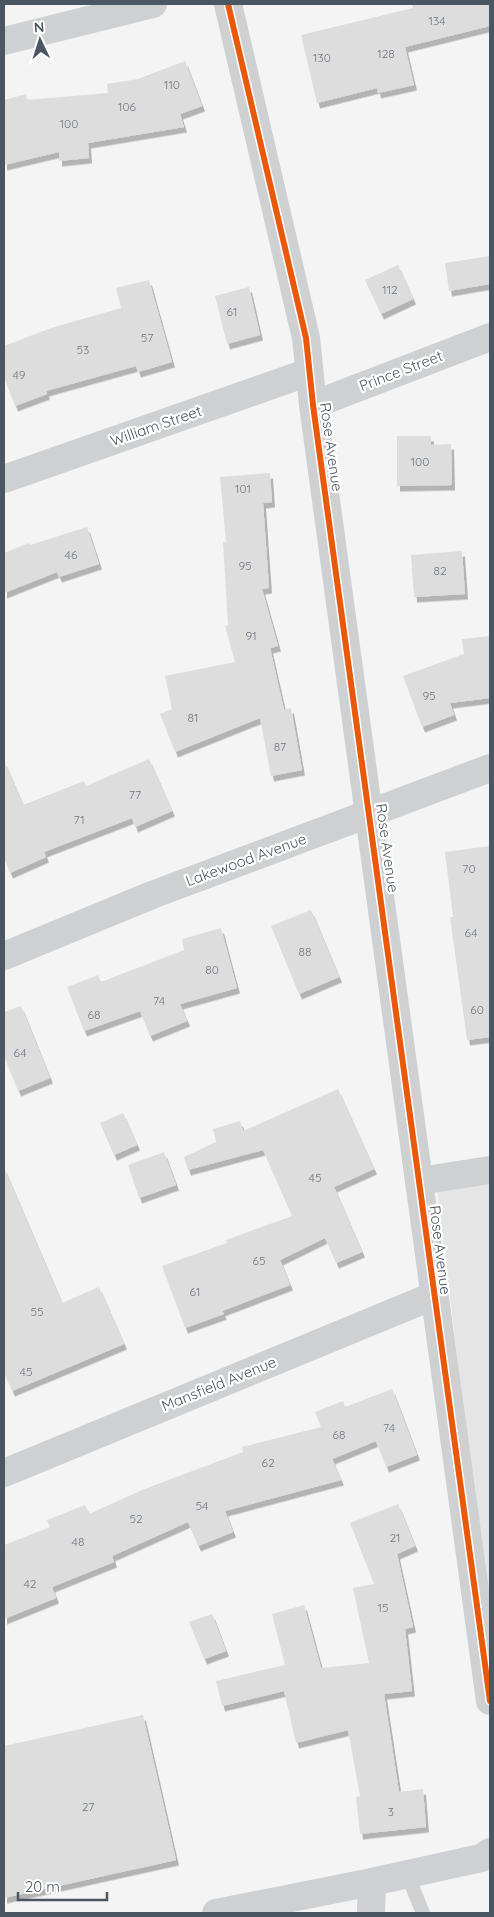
<svg xmlns="http://www.w3.org/2000/svg" width="494" height="1917" font-family="Quicksand,sans-serif">
<style>
.education{fill:#e6e5e6}
.building{fill:#ddddde;filter:url(#shadow)}
.lines{fill:none;stroke-linecap:round;stroke-linejoin:round}
.lane{stroke:#ced0d2;stroke-width:14}
.street{stroke:#ced0d2;stroke-width:28}
.secondary{stroke:#ced0d4;stroke-width:28}
.cycleway-casing{stroke:#fff;stroke-width:9}
.cycleway{stroke:#e8590c;stroke-width:6}
.labels{text-anchor:middle;stroke-width:4.5;stroke-linejoin:round;paint-order:stroke}
.number-label{font-size:12px;fill:#707881}
.street-label{font-size:15px;fill:#4a5661;stroke:#fff}
</style>
<defs>
<filter id="shadow"><feDropShadow dx="3" dy="5.5" stdDeviation="0" flood-color="#0004"/></filter>
</defs>
<rect width="100%" height="100%" fill="#f4f4f4"/>
<!-- education -->
<path class="education" d="M490 1184V1624L437 1191Z"/>
<!-- building -->
<g class="building">
<path d="M412 4H490V26L405 47 414 85 378 93 377 88 317 103 301 35 413 8Z"/>
<path d="M185 61 202 106 180 114 184 127 88 143 89 158 59 161V152L4 165V100L26 94 27 100 108 93 107 84 138 79Z"/>
<path d="M490 256V284L449 291 445 263Z"/>
<path d="M398 265 413 299 381 314 365 280Z"/>
<path d="M149 280 172 362 138 372 136 366 46 391 47 394 15 406 4 377V346L51 328 121 308 116 288Z"/>
<path d="M249 287 260 335 227 344 215 296Z"/>
<path d="M397 436H431V445L451 444 452 485 397 486Z"/>
<path d="M270 473 272 502 263 503 269 588 262 589 278 646 270 648 284 710 291 708 302 770 271 776 260 718 175 752 160 714 172 709 165 676 235 662 225 626 228 625 223 542H226L220 477Z"/>
<path d="M87 527 99 564 59 577 57 572 4 593V553L29 543 30 545Z"/>
<path d="M462 551 465 594 414 597 411 555Z"/>
<path d="M490 636V698L450 703 454 715 422 727 403 676 464 654 462 639Z"/>
<path d="M149 759 172 811 135 827 132 818 44 852 46 857 10 873 4 858V761L23 805 84 781 86 786Z"/>
<path d="M490 846V1037L467 1040 450 917H453L445 852Z"/>
<path d="M311 910 339 977 299 994 271 926Z"/>
<path d="M221 928 237 988 180 1004 187 1021 150 1036 140 1011 84 1031 67 987 98 975 101 982 184 950 182 939Z"/>
<path d="M21 1006 50 1078 18 1091 4 1056V1012Z"/>
<path d="M338 1089 374 1169 334 1187 362 1252 336 1263 325 1238 280 1260 290 1285 222 1311 224 1314 185 1328 162 1266 227 1243 226 1240 292 1216 263 1150 188 1170 184 1157 216 1142 213 1129 240 1121 243 1131Z"/>
<path d="M123 1113 137 1145 114 1155 100 1123Z"/>
<path d="M164 1152 176 1185 139 1198 128 1165Z"/>
<path d="M4 1168 62 1303 99 1287 124 1344 12 1391 4 1373Z"/>
<path d="M392 1389 417 1455 386 1467 376 1441 332 1459 341 1480 225 1511 233 1532 198 1546 188 1522 112 1556 114 1562 52 1587 56 1598 4 1619V1545L50 1527 47 1520 85 1505 89 1514 142 1490 243 1452 242 1447 321 1427 315 1412 343 1401 345 1407Z"/>
<path d="M398 1504 415 1546 397 1554 413 1627 405 1629 412 1691 384 1694 399 1792 423 1789 426 1827 360 1834 356 1797 360 1796 348 1730 296 1743 284 1691 222 1706 216 1681 285 1665 272 1614 304 1605 321 1668 369 1663 353 1588 374 1584 350 1523Z"/>
<path d="M212 1614 226 1651 204 1659 189 1622Z"/>
<path d="M143 1715 176 1860 4 1898V1746Z"/>
</g>
<g class="lines">
<!-- lane -->
<path class="lane" d="M407 1874 423 1913"/>
<!-- street -->
<g class="street">
<path d="M228 4 306 338 313 405 490 1701"/>
<path d="M4 41 153 4"/>
<path d="M313 405 490 337"/>
<path d="M4 479 309 372"/>
<path d="M4 956 152 895 490 768"/>
<path d="M419 1181 490 1170"/>
<path d="M4 1473 433 1296"/>
<path d="M216 1913 372 1882"/>
</g>
<!-- secondary -->
<path class="secondary" d="M371 1913 372 1882 481 1858 490 1852"/>
<defs>
<path id="cycleway" d="M228 4 306 338 313 405 490 1701"/>
</defs>
<!-- cycleway casing -->
<use href="#cycleway" class="cycleway-casing"/>
<!-- cycleway -->
<use href="#cycleway" class="cycleway"/>
</g>
<g class="labels">
<!-- number labels -->
<g class="number-label">
<text x="437" y="25">134</text>
<text x="386" y="58">128</text>
<text x="322" y="62">130</text>
<text x="172" y="89">110</text>
<text x="127" y="111">106</text>
<text x="69" y="128">100</text>
<text x="390" y="294">112</text>
<text x="232" y="316">61</text>
<text x="147" y="342">57</text>
<text x="83" y="354">53</text>
<text x="19" y="379">49</text>
<text x="420" y="466">100</text>
<text x="243" y="493">101</text>
<text x="71" y="559">46</text>
<text x="245" y="570">95</text>
<text x="440" y="575">82</text>
<text x="251" y="640">91</text>
<text x="429" y="700">95</text>
<text x="193" y="722">81</text>
<text x="280" y="751">87</text>
<text x="135" y="799">77</text>
<text x="79" y="824">71</text>
<text x="469" y="873">70</text>
<text x="471" y="937">64</text>
<text x="305" y="956">88</text>
<text x="212" y="974">80</text>
<text x="159" y="1005">74</text>
<text x="477" y="1014">60</text>
<text x="94" y="1019">68</text>
<text x="20" y="1057">64</text>
<text x="315" y="1182">45</text>
<text x="259" y="1265">65</text>
<text x="195" y="1296">61</text>
<text x="37" y="1316">55</text>
<text x="26" y="1376">45</text>
<text x="389" y="1432">74</text>
<text x="339" y="1439">68</text>
<text x="268" y="1467">62</text>
<text x="202" y="1510">54</text>
<text x="136" y="1523">52</text>
<text x="395" y="1542">21</text>
<text x="78" y="1546">48</text>
<text x="30" y="1588">42</text>
<text x="383" y="1612">15</text>
<text x="88" y="1811">27</text>
<text x="391" y="1816">3</text>
</g>
<!-- street labels -->
<g class="street-label">
<text transform="translate(401 371) rotate(-21)" y="5">Prince Street</text>
<text transform="translate(156 426) rotate(-19)" y="5">William Street</text>
<text transform="translate(331 447) rotate(82)" y="5">Rose Avenue</text>
<text transform="translate(387 848) rotate(82)" y="5">Rose Avenue</text>
<text transform="translate(246 860) rotate(-20)" y="5">Lakewood Avenue</text>
<text transform="translate(440 1250) rotate(83)" y="5">Rose Avenue</text>
<text transform="translate(219 1384) rotate(-22)" y="5">Mansfield Avenue</text>
</g>
</g>
<!-- border -->
<rect width="494" height="1917" fill="none" stroke="#4a5661" stroke-width="10"/>
<!-- north arrow -->
<g transform="translate(40 40) rotate(356)" stroke="#ffffff" stroke-width="4" paint-order="stroke">
<path d="M0-4L9 19L0 12L-9 19Z" fill="#4a5661"/>
<text y="-8" font-size="14" font-weight="bold" text-anchor="middle" fill="#4a5661">N</text>
</g>
<!-- scale -->
<path d="M18 1892v8h89v-8" fill="none" stroke="#4a5661" stroke-width="2.5"/>
<text x="25" y="1892" font-size="15" fill="#4a5661" stroke="#ffffff" stroke-width="4" paint-order="stroke">20 m</text>
</svg>
